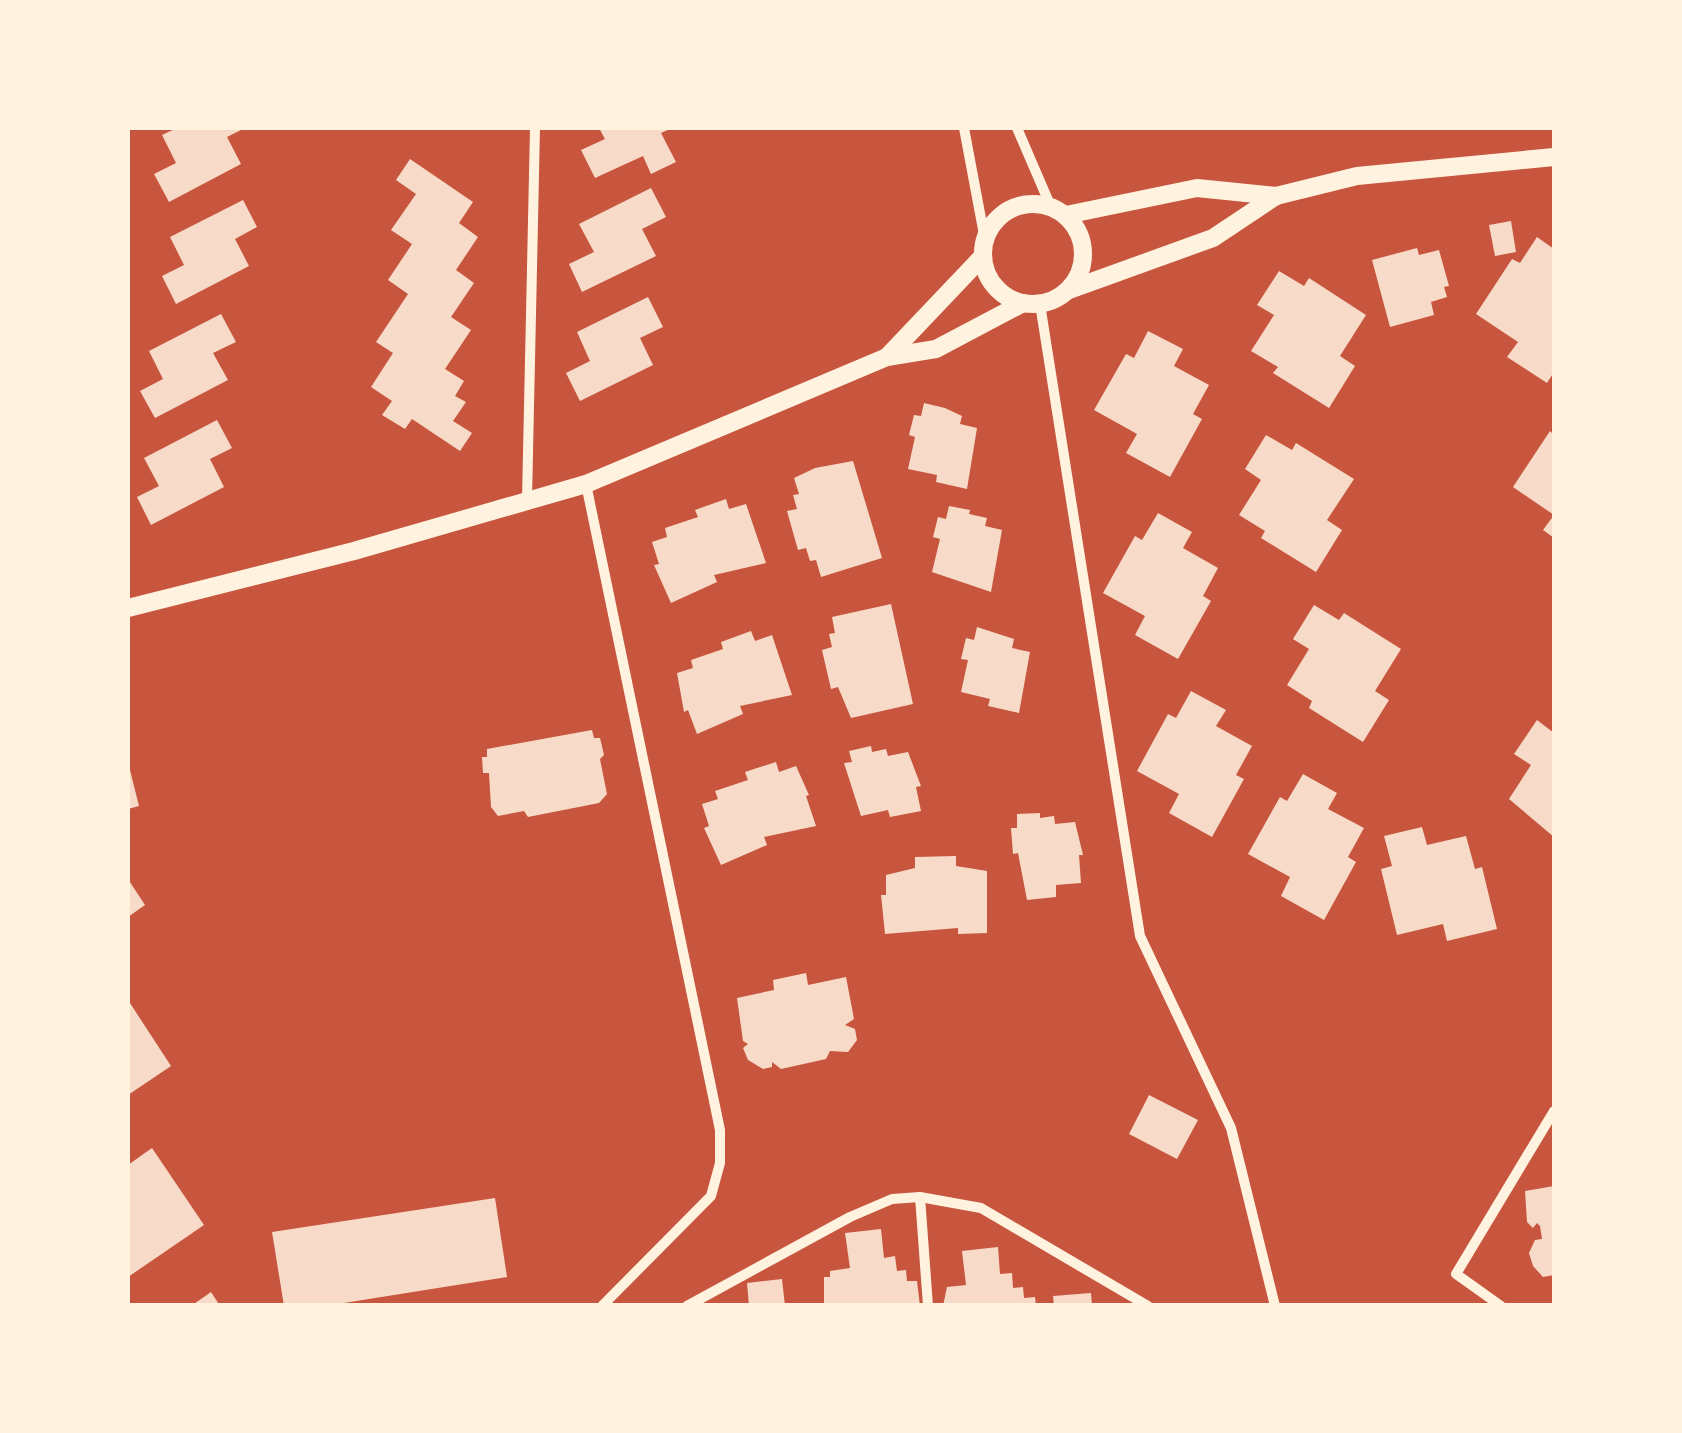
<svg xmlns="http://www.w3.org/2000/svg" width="1682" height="1433" font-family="'Zilla Slab',serif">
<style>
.building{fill:#f7dbc8}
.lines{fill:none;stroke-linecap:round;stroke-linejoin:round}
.minor{stroke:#fff3e0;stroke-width:10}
.tertiary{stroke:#fff3e0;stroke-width:18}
</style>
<rect width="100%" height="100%" fill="#c8553d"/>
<!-- building -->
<g class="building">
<path d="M177 128H245L227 137 241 164 169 202 154 174 176 163 162 135Z"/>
<path d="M599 128H672L661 133 676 162 651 174 643 156 595 178 581 150 605 139Z"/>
<path d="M410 159 473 202 459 223 478 237 456 270 474 283 451 317 471 330 445 369 464 381 455 396 466 402 453 421 472 433 460 451 412 419 405 429 382 415 392 401 371 387 393 353 376 342 408 294 388 280 412 244 391 230 416 194 396 180Z"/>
<path d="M651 188 666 217 642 229 656 256 582 292 569 264 594 252 579 224Z"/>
<path d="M243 200 257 227 235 239 249 266 176 304 162 276 184 265 170 237Z"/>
<path d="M1511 221 1516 252 1495 256 1489 225Z"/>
<path d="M1537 237 1554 249V372L1547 383 1507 357 1518 342 1476 314 1512 259 1520 263Z"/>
<path d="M1417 248 1419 255 1439 250 1449 286 1444 287 1447 297 1431 302 1434 315 1390 327 1372 260Z"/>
<path d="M1279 271 1304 286 1309 278 1366 315 1340 356 1355 366 1329 408 1273 373 1278 367 1251 351 1274 315 1257 305Z"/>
<path d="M648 297 663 327 640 338 653 365 580 401 566 373 590 361 577 332Z"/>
<path d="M221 314 236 342 213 353 228 380 155 418 140 391 163 379 149 351Z"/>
<path d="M1148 331 1183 349 1174 366 1209 385 1193 414 1202 419 1170 477 1126 453 1137 434 1094 410 1126 354 1134 358Z"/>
<path d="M924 403 945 408 962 416 960 424 977 428 967 489 936 482 937 475 908 469 915 437 909 435 914 415 921 416Z"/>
<path d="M217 420 232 448 210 459 224 487 151 525 137 497 159 486 144 458Z"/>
<path d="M1550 431 1554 435V538L1543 530 1554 515 1513 487Z"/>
<path d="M1266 435 1292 450 1296 443 1354 479 1327 520 1342 530 1316 572 1261 538 1265 531 1239 515 1261 480 1245 469Z"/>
<path d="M853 461 882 558 821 577 816 560 810 561 806 548 798 550 787 511 797 509 793 495 799 494 794 478 815 468Z"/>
<path d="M726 499 729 509 746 504 766 563 714 575 717 582 671 603 654 565 659 564 652 542 667 537 665 528 698 517 695 510Z"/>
<path d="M949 506 970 510 969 514 987 518 985 526 1002 530 991 592 932 572 940 539 933 537 938 517 946 519Z"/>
<path d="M1158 513 1192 532 1183 548 1218 568 1203 596 1211 601 1178 659 1135 635 1145 616 1103 593 1135 536 1142 540Z"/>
<path d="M891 604 913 704 851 718 838 687 831 689 822 650 832 647 829 634 835 633 832 617Z"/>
<path d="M1314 605 1339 620 1344 613 1401 649 1375 691 1389 700 1363 742 1309 708 1312 701 1287 685 1309 649 1293 639Z"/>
<path d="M977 627 1014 639 1012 648 1030 652 1019 713 988 706 990 699 961 692 968 660 961 659 966 638 974 640Z"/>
<path d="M751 631 755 641 772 635 792 695 740 706 743 714 697 734 688 710 684 712 677 673 693 668 691 660 723 649 721 642Z"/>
<path d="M1191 691 1226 710 1216 726 1252 746 1236 775 1244 779 1212 837 1169 813 1179 794 1137 771 1168 714 1176 718Z"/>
<path d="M1537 720 1554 733V837L1509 799 1531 765 1514 754Z"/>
<path d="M592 730 594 738H600L604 755 600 759 607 794 599 803 528 817 524 811 498 816 491 807 489 773H483L482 757H487V749Z"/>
<path d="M871 746 872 752 886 749 888 756 908 752 921 786 916 787 921 811 890 817 888 810 861 816 844 763 852 762 849 751Z"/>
<path d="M128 762 139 806 128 809Z"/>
<path d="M776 762 779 772 796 766 809 795 806 796 816 826 764 837 767 845 721 865 704 828 709 826 702 804 718 799 715 791 748 780 745 772Z"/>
<path d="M1303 774 1337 793 1328 809 1364 828 1348 857 1356 862 1324 920 1281 896 1290 877 1248 854 1280 797 1287 801Z"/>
<path d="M1040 813V818L1054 816 1055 824 1075 822 1083 855H1079L1081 883 1056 885V897L1027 900 1018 853 1013 854 1011 828H1017V814Z"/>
<path d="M1422 827 1427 845 1466 836 1475 869 1482 867 1497 929 1447 941 1443 924 1397 935 1381 869 1392 866 1384 836Z"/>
<path d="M956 856V866L987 871V933L958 934V928L885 934 881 895H886V875L915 868V857Z"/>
<path d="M128 879 145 905 128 917Z"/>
<path d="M806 973 808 985 846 977 854 1019 845 1025 855 1029 857 1040 848 1052 830 1051 826 1059 781 1069 772 1062V1067L763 1069 748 1060 743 1048 748 1044 743 1041 737 998 774 990 773 980Z"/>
<path d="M128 1000 171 1066 128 1095Z"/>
<path d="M1149 1095 1198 1120 1177 1159 1129 1134Z"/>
<path d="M152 1148 204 1225 128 1277V1165Z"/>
<path d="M1554 1186V1275L1543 1277 1533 1266 1529 1253 1535 1240 1542 1239 1540 1226 1537 1223 1533 1228 1527 1222 1525 1191Z"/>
<path d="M495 1198 507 1277 325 1306H284L272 1232Z"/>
<path d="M881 1229 884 1258 895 1256 897 1271 906 1270 907 1281H917L920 1306H824V1277H830V1271L850 1268 845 1233Z"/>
<path d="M998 1247 1000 1274 1012 1273 1013 1288 1023 1287 1024 1298 1035 1297 1036 1306H943L947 1287 966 1285 962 1251Z"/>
<path d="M782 1279 785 1306H749L747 1283Z"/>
<path d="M211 1292 220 1306H191Z"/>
<path d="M1091 1293 1092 1306H1054L1053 1296Z"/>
</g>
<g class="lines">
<!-- minor -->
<g class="minor">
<path d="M964 128 985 240"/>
<path d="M1017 128 1051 207"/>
<path d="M1040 304 1140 936 1231 1128 1275 1306"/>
<path d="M586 484 720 1130V1163L711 1196 602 1306"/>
<path d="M527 500 535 128"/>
<path d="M920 1197 928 1306"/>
<path d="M687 1306 850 1217 892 1199 920 1197 981 1208 1148 1306"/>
<path d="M1501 1306 1456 1274 1554 1111"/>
</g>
<!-- tertiary -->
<g class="tertiary">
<circle cx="1033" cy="254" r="50"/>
<path d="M1066 215 1197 188 1276 196 1357 176 1554 157"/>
<path d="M1069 290 1213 238 1276 196"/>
<path d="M887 357 983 256"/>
<path d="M128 608 354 551 586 484 887 357 936 349 1023 303"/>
</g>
</g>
<!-- border -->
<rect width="1682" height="1433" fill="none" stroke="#fff3e0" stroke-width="260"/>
</svg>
